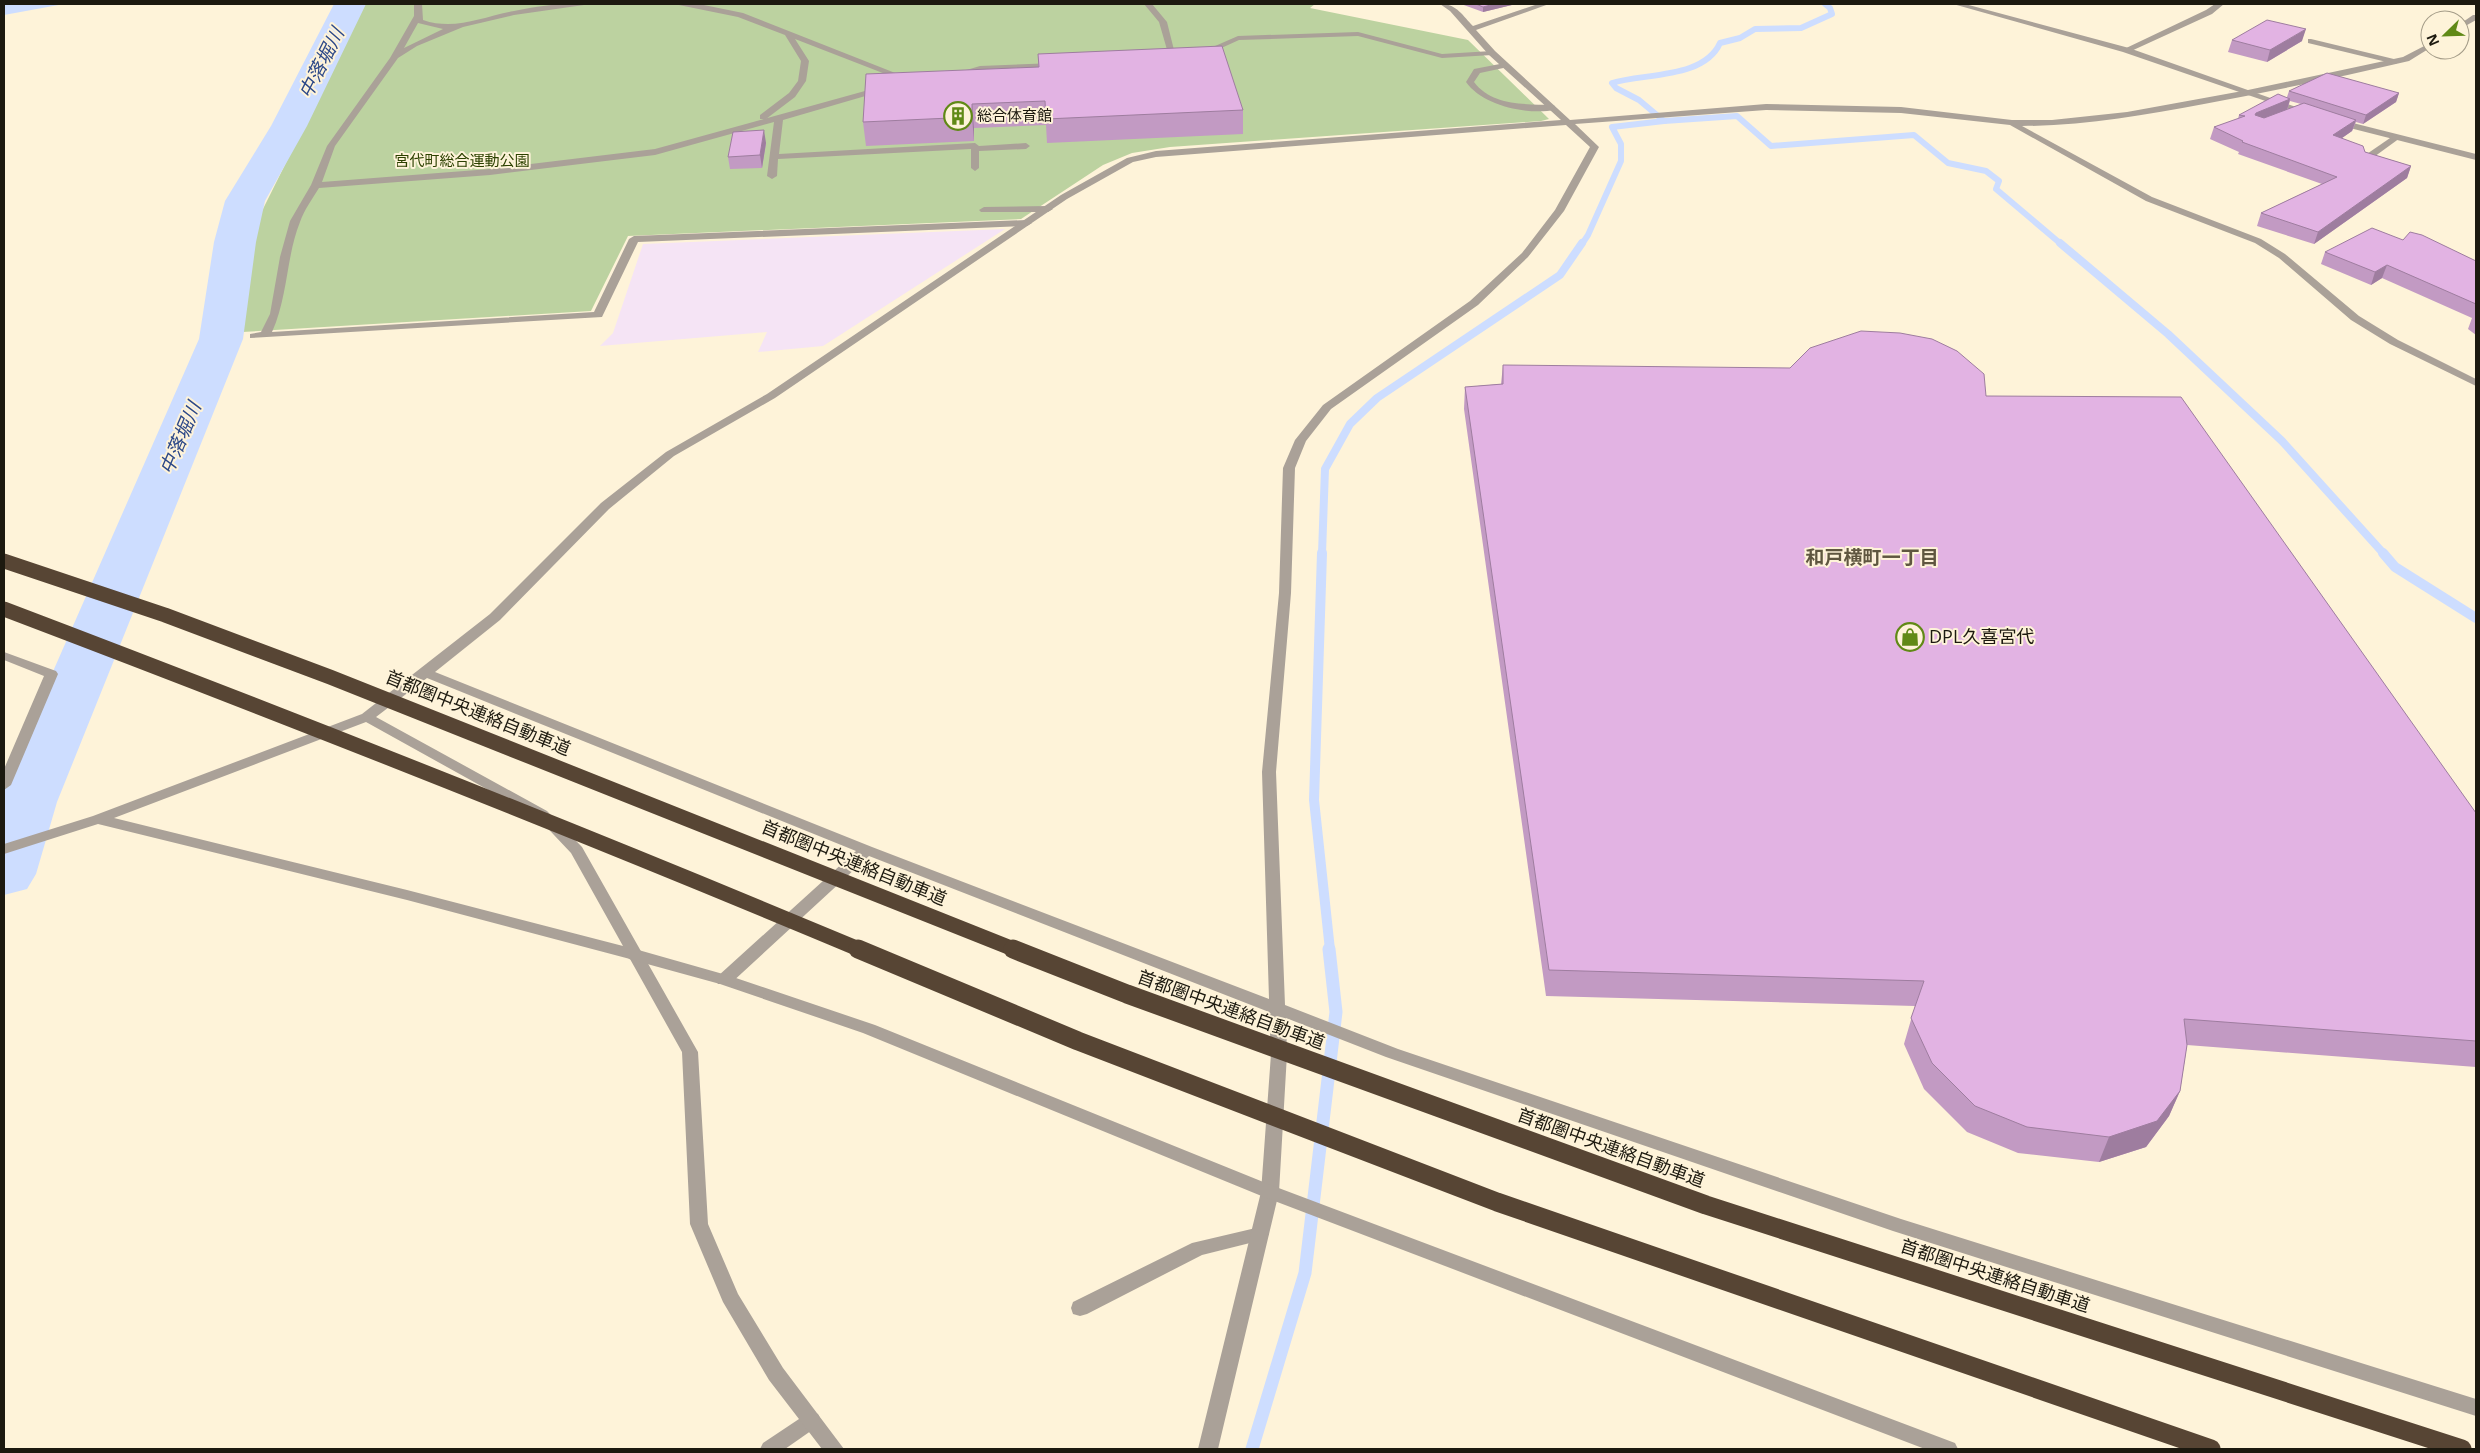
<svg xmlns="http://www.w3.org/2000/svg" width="2480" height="1453" font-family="'Open Sans','Noto Sans JP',sans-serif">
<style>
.commercial{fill:#f5e4f5}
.green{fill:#bcd2a0}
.water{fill:#cdddff}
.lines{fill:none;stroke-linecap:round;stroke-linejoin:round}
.stream-far3{stroke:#cdddff;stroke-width:6}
.stream-far2{stroke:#cdddff;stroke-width:8}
.stream-far1{stroke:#cdddff;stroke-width:10}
.stream{stroke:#cdddff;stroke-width:13}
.river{fill:#cdddff;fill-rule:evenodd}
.service{fill:#aaa198;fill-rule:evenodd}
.minor{fill:#aaa198;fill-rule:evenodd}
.tertiary{fill:#aaa198;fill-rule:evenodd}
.motorway-bridge-far1{stroke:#574534;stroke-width:15}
.motorway-bridge{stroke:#574534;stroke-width:19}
.wall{fill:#c29ac3;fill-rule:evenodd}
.shaded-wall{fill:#9e7d9f}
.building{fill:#e2b3e3;stroke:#9e7d9f}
.labels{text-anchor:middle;stroke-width:4;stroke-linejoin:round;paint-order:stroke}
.far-poi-label{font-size:15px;fill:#1c190f;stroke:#fef3d9;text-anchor:start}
.far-park-label{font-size:15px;fill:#2c4100;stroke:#fef3d9}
.poi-label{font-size:18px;fill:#1c190f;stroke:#fef3d9;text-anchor:start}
.street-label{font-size:18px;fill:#1c190f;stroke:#fef3d9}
.water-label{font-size:19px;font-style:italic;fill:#2c4888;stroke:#fef3d9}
.neighbourhood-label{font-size:19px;font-weight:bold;fill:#5f5640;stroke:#fef3d9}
</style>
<rect width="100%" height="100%" fill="#fef3d9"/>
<!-- commercial -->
<path class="commercial" d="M1005 229 823 346 758 352 767 332 600 346 613 333 643 244Z"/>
<!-- green -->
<path class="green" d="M365 4H1315L1310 8 1468 40 1549 119 1541 121 1170 147 1132 153 1103 165 1021 219 628 236 591 311 242 332 258 219Z"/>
<!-- water -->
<path class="water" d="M4 4H64L4 15Z"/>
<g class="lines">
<!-- stream-far3 -->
<g class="stream-far3">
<path d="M1664 121 1737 116 1771 146 1914 135 1948 163 1986 171 1999 181 1996 189 2061 244"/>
<path d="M1582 244 1588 235 1621 161V144L1612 127 1664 121 1639 100 1616 88 1612 83C1644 73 1704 79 1720 43L1740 38 1755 29 1801 28 1832 14 1830 8 1825 4"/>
</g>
<!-- stream-far2 -->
<g class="stream-far2">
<path d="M2060 243 2168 334 2282 441 2384 554"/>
<path d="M1322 554 1325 469 1350 424 1377 398 1560 275 1582 243"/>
</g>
<!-- stream-far1 -->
<g class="stream-far1">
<path d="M1322 553 1314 800 1330 950"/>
<path d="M2383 553 2395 567 2476 618"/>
</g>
<!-- stream -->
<path class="stream" d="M1252 1449 1305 1273 1336 1012 1329 949"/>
<!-- river -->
<path class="river" d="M334 4H366L307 126 265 201 256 242 243 339 57 802 36 874 27 889 4 895V783L199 339 214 242 225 201 271 126Z"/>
<!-- service -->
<g class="service">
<path d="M414 4H422L423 20C455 31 482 17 514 11 539 6 565 2 591 4L514 15 463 27 417 46 398 58 335 146 322 182 490 169 655 149 883 86H886V90L783 120 779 154 975 143 979 146 1026 143 1030 146 1026 149 979 151V168L975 171 971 168V149L778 159 777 176 772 179 767 176 774 122 655 155 490 175 319 188C313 198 304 210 300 222 286 257 288 297 272 332L594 312 629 239 634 236 1027 220 1032 223 1027 226 638 242 602 317 250 338V334L261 332 270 314 280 257 290 221 311 185 327 146 390 58 414 16ZM418 23 443 29 404 48Z"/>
<path d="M674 4H699L743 13 913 80 906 82 795 39 809 61 806 81 795 97 766 119H760V115L789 93 798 81 801 61 785 35 738 17Z"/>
<path d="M1144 4H1152L1167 22 1177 62 1170 60 1159 22Z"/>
<path d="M1358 32 1442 54 1492 51 1496 53 1492 55 1442 58 1358 36 1239 40 1206 55 1199 53 1238 36Z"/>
<path d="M2311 39 2398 60 2399 62 2395 64 2308 43V39Z"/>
<path d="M1055 63H1058V67L980 70 957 76 953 74 980 66Z"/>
<path d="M1505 63 1509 65 1508 67 1480 73 1474 82C1492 106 1525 104 1552 105L1555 106V110C1527 115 1483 106 1466 82L1474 69Z"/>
<path d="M2393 136 2400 138 2367 162H2361V158Z"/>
<path d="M984 207 1048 206 1053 209 1048 212H981L979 210Z"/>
<path d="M1260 1227 1266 1229 1269 1234 1266 1239 1202 1255 1087 1314 1080 1316 1073 1314 1071 1308 1073 1302 1192 1243Z"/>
<path d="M811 1411 818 1414 821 1420 818 1426 785 1449H760L763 1443Z"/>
</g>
<!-- minor -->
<g class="minor">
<path d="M1440 4C1456 3 1463 16 1473 26L1538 4H1549L1476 30 1495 51 1570 120 1766 104 1901 107 2012 120H2052L2127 112 2248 90 2403 57 2430 43V48L2409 61C2341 77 2272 91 2204 104 2143 115 2084 126 2022 126L2152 197 2261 239 2285 254 2359 316 2398 340 2476 379V386L2390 344 2351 320 2279 258 2255 243 2146 201 2010 125 1901 113 1766 110 1575 124 1599 147 1564 211 1528 257 1478 305 1331 409 1306 441 1295 468 1291 593 1276 772 1285 1005 1398 1049 1901 1219 2476 1399V1416L1893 1231 1386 1057 1286 1018 1287 1054 1279 1192 1218 1449H1198L1261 1192 1271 1054 1269 1012 869 856 730 984H718L716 980 718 976 856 851 427 678 376 717 547 811 582 847 698 1052 708 1224 738 1294 783 1368 844 1449H822L769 1380 723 1302 690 1224 682 1052 630 959 407 900 98 824 4 854V844L93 816 362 714 490 614 601 503 666 452 767 394 1061 195 1127 158 1156 151 1561 120 1489 55 1450 11ZM1566 125 1590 147 1555 210 1522 253 1470 301 1323 405 1295 440 1283 468 1279 593 1262 772 1269 999 872 847 435 672 500 620 609 509 674 456 775 398 1067 199 1133 162 1156 157ZM366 722 537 817 571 853 623 946 407 890 114 818Z"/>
<path d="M2215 4H2224L2212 14 2129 52 2122 50 2206 10Z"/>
<path d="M2473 15H2476V20L2460 29V24Z"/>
<path d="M4 652 56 671 58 674 11 785 4 790V769L44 676 4 660Z"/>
</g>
<!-- tertiary -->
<g class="tertiary">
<path d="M1953 4H1965L2129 48 2313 113 2306 115 2123 52Z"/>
<path d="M2337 119 2476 154V160L2334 124V120Z"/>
<path d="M635 949 730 976 875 1025 1276 1187 1955 1443 1958 1449H1925L1264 1197 863 1033 720 984 629 959 627 955 629 951Z"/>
</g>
<!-- motorway-bridge-far1 -->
<g class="motorway-bridge-far1">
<path d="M4 561 165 615 330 677 1016 950"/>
<path d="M4 609C291 718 577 831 861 950"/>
</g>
<!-- motorway-bridge -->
<g class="motorway-bridge">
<path d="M858 949 1078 1041 1497 1202 2211 1449"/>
<path d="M1013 949 1127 994 1706 1205 2462 1449"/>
</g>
</g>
<!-- wall -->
<g class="wall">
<path d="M1461 4H1516L1483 12Z"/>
<path d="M2232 40 2302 41 2267 62 2228 52Z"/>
<path d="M1038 54 1243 110V134L1047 143 1046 125 974 128V141L866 146 863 122 1038 67Z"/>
<path d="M2289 91 2399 93 2396 102 2363 124 2356 122 2352 131 2342 138 2365 152 2411 166 2407 178 2314 244 2257 226 2261 213 2322 184 2238 154 2239 152 2210 139 2214 127 2238 119 2239 115 2287 97ZM2290 101 2301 104 2287 110Z"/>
<path d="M766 143 762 168 730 169 728 157Z"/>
<path d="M2403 240 2476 261V335L2468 329 2472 318 2382 278 2371 285 2321 264 2325 252Z"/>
<path d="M1503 365 1986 396 2476 813V1067L2187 1045 2180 1091 2169 1116 2146 1147 2099 1162 2018 1153 1967 1132 1924 1089 1904 1044 1915 1006 1546 996 1464 409 1465 387 1501 384Z"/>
</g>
<!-- shaded-wall -->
<g class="shaded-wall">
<path d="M1494 4H1516L1483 12V7Z"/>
<path d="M2306 29 2302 41 2267 62 2270 50Z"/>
<path d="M2399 93 2396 102 2363 124 2366 115Z"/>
<path d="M2290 99 2287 110 2252 124 2256 113Z"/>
<path d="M972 104 974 128V141L972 117Z"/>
<path d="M2356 120 2352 131 2329 147 2333 135Z"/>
<path d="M764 130 766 143 762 168 760 155Z"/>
<path d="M2411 166 2407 178 2314 244 2318 232Z"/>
<path d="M2387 265 2382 278 2371 285 2375 272Z"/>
<path d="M2180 1091 2169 1116 2146 1147 2099 1162 2109 1137Z"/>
</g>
<!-- building -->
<g class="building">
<path d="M1476 4H1494L1483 7Z"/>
<path d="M2267 20 2306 29 2270 50 2232 40Z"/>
<path d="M1222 46 1243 110 1046 119 1045 101 972 104V117L863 122 866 74 1039 67 1038 54Z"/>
<path d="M2327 73 2399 93 2366 115 2289 91Z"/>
<path d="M2278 94 2290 99 2256 113 2255 115 2264 118 2304 103 2356 120 2333 135 2363 146 2365 152 2411 166 2318 232 2261 213 2337 177 2242 142 2243 141 2214 127 2245 116 2239 115Z"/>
<path d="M764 130 760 155 728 157 733 132Z"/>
<path d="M2372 228 2403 240 2410 232 2422 235 2476 261V304L2387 265 2375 272 2325 252Z"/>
<path d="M1861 331 1900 333 1932 339 1957 351 1984 374 1986 396 2181 397 2476 813V1041L2184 1019 2187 1045 2180 1091 2157 1121 2109 1137 2027 1127 1975 1106 1932 1063 1911 1018 1924 981 1549 970 1465 387 1503 384V365L1790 368 1810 348Z"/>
</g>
<!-- icons -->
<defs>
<symbol id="building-ring" viewBox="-11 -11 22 22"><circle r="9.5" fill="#fef3d9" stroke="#608916" stroke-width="1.5"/><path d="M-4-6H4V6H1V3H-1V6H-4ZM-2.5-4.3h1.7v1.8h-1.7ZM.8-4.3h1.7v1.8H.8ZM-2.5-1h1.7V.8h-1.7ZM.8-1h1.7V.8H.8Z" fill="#608916"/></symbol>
<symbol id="shop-ring" viewBox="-11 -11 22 22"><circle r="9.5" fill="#fef3d9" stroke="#608916" stroke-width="1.5"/><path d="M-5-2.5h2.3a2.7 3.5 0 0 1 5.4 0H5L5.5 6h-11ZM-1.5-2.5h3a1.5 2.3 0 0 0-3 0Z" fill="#608916"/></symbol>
</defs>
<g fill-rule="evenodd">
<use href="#building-ring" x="942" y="100" width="32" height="32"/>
<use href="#shop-ring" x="1894" y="621" width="32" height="32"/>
</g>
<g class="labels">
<!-- far-poi labels -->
<g class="far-poi-label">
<text x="977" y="121">総合体育館</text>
</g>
<!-- far-park labels -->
<g class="far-park-label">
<text x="462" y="166">宮代町総合運動公園</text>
</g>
<!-- poi labels -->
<g class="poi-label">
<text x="1929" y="643">DPL久喜宮代</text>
</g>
<!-- street labels -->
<g class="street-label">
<text transform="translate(478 713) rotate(22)" y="6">首都圏中央連絡自動車道</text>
<text transform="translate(854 863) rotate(22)" y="6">首都圏中央連絡自動車道</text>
<text transform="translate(1231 1010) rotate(20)" y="6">首都圏中央連絡自動車道</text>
<text transform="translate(1611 1148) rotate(20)" y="6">首都圏中央連絡自動車道</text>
<text transform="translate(1995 1276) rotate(18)" y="6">首都圏中央連絡自動車道</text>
</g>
<!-- water labels -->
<g class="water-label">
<text transform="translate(321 63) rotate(-63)" y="7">中落堀川</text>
<text transform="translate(180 438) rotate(-67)" y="7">中落堀川</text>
</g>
<!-- neighbourhood labels -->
<g class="neighbourhood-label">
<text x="1872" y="564">和戸横町一丁目</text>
</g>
</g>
<!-- border -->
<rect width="2480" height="1453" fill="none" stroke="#1c190f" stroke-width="10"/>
<!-- north arrow -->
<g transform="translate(2445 35) rotate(247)"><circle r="24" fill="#fef3d9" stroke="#a49c88"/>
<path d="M0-4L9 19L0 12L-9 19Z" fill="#608916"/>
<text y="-8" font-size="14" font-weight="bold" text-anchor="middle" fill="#1c190f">N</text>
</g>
</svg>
